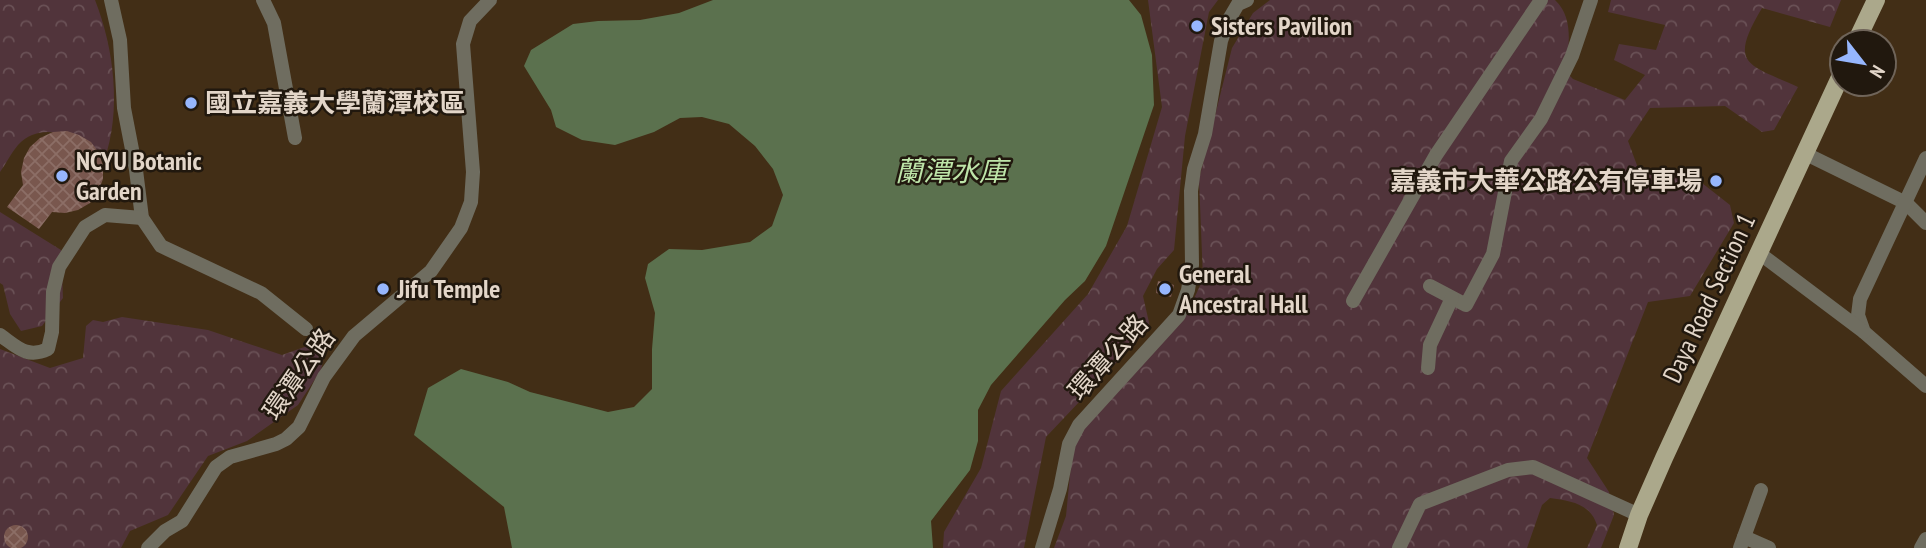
<svg xmlns="http://www.w3.org/2000/svg" width="1926" height="548" font-family="'PT Sans Narrow','Noto Sans TC',sans-serif">
<style>
.forest{fill:url(#forest-crowns)}
.water{fill:#5b714e}
.building{fill:url(#building-cross-hatch)}
.lines{fill:none;stroke-linecap:round;stroke-linejoin:round}
.minor{stroke:#6f6d60;stroke-width:14}
.major{stroke:#aba88b;stroke-width:18}
.poi-dot{fill:#96b6fd;stroke:#21180e;stroke-width:2.5}
.labels{text-anchor:middle;stroke-width:5;stroke-linejoin:round;paint-order:stroke}
.poi-label{font-size:26px;font-weight:bold;fill:#e3d6c9;stroke:#21180e;text-anchor:start}
.street-label{font-size:26px;fill:#e3d6c9;stroke:#21180e}
.water-label{font-size:28px;font-style:italic;fill:#bee5a9;stroke:#21180e}
</style>
<defs>
<pattern id="forest-crowns" width="20" height="18" patternUnits="userSpaceOnUse" patternTransform="scale(1.75)"><rect width="20" height="18" fill="#51343b"/><path d="M2 6a3 3 0 1 1 6 0M12 15a3 3 0 1 1 6 0" fill="none" stroke="#6a5156"/></pattern>
<pattern id="building-cross-hatch" width="8" height="8" patternUnits="userSpaceOnUse" patternTransform="scale(1.75)"><rect width="8" height="8" fill="#79574e"/><path d="M0 0l8 8M0 8l8-8" fill="none" stroke="#8c6e66"/></pattern>
</defs>
<rect width="100%" height="100%" fill="#422e16"/>
<!-- forest -->
<g class="forest">
<path d="M0 0H95C114 48 122 111 104 161 84 138 43 118 18 145 11 153 6 164 0 172Z"/>
<path d="M1148 0H1218L1209 12 1185 136 1174 250 1157 269 1143 296 1150 327 1046 437 1024 548H943L944 532 981 468 1001 391 1088 294 1127 226 1162 107Z"/>
<path d="M1270 0H1555C1575 19 1568 48 1566 72L1573 79 1625 100 1645 75 1614 60 1619 44 1656 50 1665 25 1608 12 1611 0H1841L1830 27 1762 8C1728 65 1747 64 1798 87L1774 130 1762 132 1725 106 1650 108 1628 141 1638 168 1656 173 1664 168 1693 176 1730 205 1734 223 1690 296 1648 302 1587 458 1609 492 1614 515 1601 548H1587L1597 525C1590 503 1570 501 1550 498L1542 505 1527 548H1054L1066 516 1073 444 1102 402 1187 314 1203 279 1199 179 1232 48 1253 13Z"/>
<path d="M0 212 61 250 63 298 42 326 21 331 10 314 3 285 0 283Z"/>
<path d="M122 317 208 330 282 355 307 346 325 351 321 370 298 405 247 441 208 456 168 515 130 531 121 548H0V349L50 368 83 358 86 326 93 320 103 322Z"/>
</g>
<!-- water -->
<path class="water" d="M713 0H1129L1141 15 1152 55 1154 105 1106 246 1085 281 1065 300 991 385 978 410V441L970 470 931 521 933 548H512L504 507 414 435 428 388 461 369 508 382 530 392 608 412 634 407 652 389V349L655 313 645 278 648 264 669 249 702 250 750 242 772 226 783 195 773 169 755 146 729 124 702 117 680 118 654 132 615 145 582 140 556 127 551 110 524 66 531 50 573 24 598 21 640 20 679 13Z"/>
<!-- building -->
<g class="building">
<path d="M67 131 79 135 91 142 99 153 103 166V179L98 192 90 203 78 210 65 213 52 212 39 229 7 207 23 185 21 172 24 158 30 147 40 138 53 132Z"/>
<path d="M1158 281 1174 285 1171 297 1156 293Z"/>
<circle cx="16" cy="537" r="12"/>
</g>
<g class="lines">
<!-- minor -->
<g class="minor">
<path d="M111 0 120 40 124 108 136 170 142 218 161 246 261 293 306 329"/>
<path d="M263 0 274 23 295 138"/>
<path d="M1804 153 1906 203 1926 223"/>
<path d="M1926 158 1860 299 1858 315 1864 332 1926 386"/>
<path d="M1759 253 1864 332"/>
<path d="M1430 286 1466 305 1493 254 1511 161 1541 119 1572 56 1591 0"/>
<path d="M1353 301 1436 155 1541 0"/>
<path d="M0 335C17 347 27 359 48 349L52 332 53 292 59 267 85 227 105 215 142 218"/>
<path d="M1428 368 1430 345 1452 298"/>
<path d="M1744 537 1769 548"/>
<path d="M148 548 165 531 182 521 216 467 230 457 276 444 286 439 299 427 324 377 354 336 431 271 461 228 471 202 473 172 463 44 470 21 490 0"/>
<path d="M1042 548 1060 489 1069 444 1079 425 1179 315 1188 290 1192 265 1191 191 1194 169 1205 134 1221 41 1228 21 1238 4 1247 0"/>
<path d="M1399 548 1420 504 1508 470 1533 467 1639 515"/>
<path d="M1740 548 1761 490"/>
<path d="M1921 548 1926 539"/>
</g>
<!-- major -->
<g class="major">
<path d="M1856 42 1876 0"/>
<path d="M1628 548 1639 515 1664 458 1842 73"/>
</g>
</g>
<!-- markers -->
<g class="poi-dot">
<circle cx="1197" cy="26" r="7"/>
<circle cx="191" cy="103" r="7"/>
<circle cx="62" cy="176" r="7"/>
<circle cx="1716" cy="181" r="7"/>
<circle cx="383" cy="289" r="7"/>
<circle cx="1165" cy="289" r="7"/>
</g>
<g class="labels">
<!-- poi labels -->
<g class="poi-label">
<text x="1211" y="35">Sisters Pavilion</text>
<text x="205" y="112">國立嘉義大學蘭潭校區</text>
<text x="76" y="170">NCYU Botanic<tspan x="76" dy="30">Garden</tspan></text>
<text x="1702" y="190" text-anchor="end">嘉義市大華公路公有停車場</text>
<text x="1179" y="283">General<tspan x="1179" dy="30">Ancestral Hall</tspan></text>
<text x="397" y="298">Jifu Temple</text>
</g>
<!-- street labels -->
<g class="street-label">
<text transform="translate(1709 298) rotate(-65)" y="9">Daya Road Section 1</text>
<text transform="translate(1108 357) rotate(-48)" y="9">環潭公路</text>
<text transform="translate(299 374) rotate(-55)" y="9">環潭公路</text>
</g>
<!-- water labels -->
<g class="water-label">
<text x="951" y="181">蘭潭水庫</text>
</g>
</g>
<!-- north arrow -->
<g transform="translate(1863 63) rotate(121)"><circle r="33" fill="#21180e" stroke="#6f6459" stroke-width="2"/>
<path d="M0-5L12 26L0 18L-12 26Z" fill="#96b6fd"/>
<text y="-10" font-size="19" font-weight="bold" text-anchor="middle" fill="#e3d6c9">N</text>
</g>
</svg>
